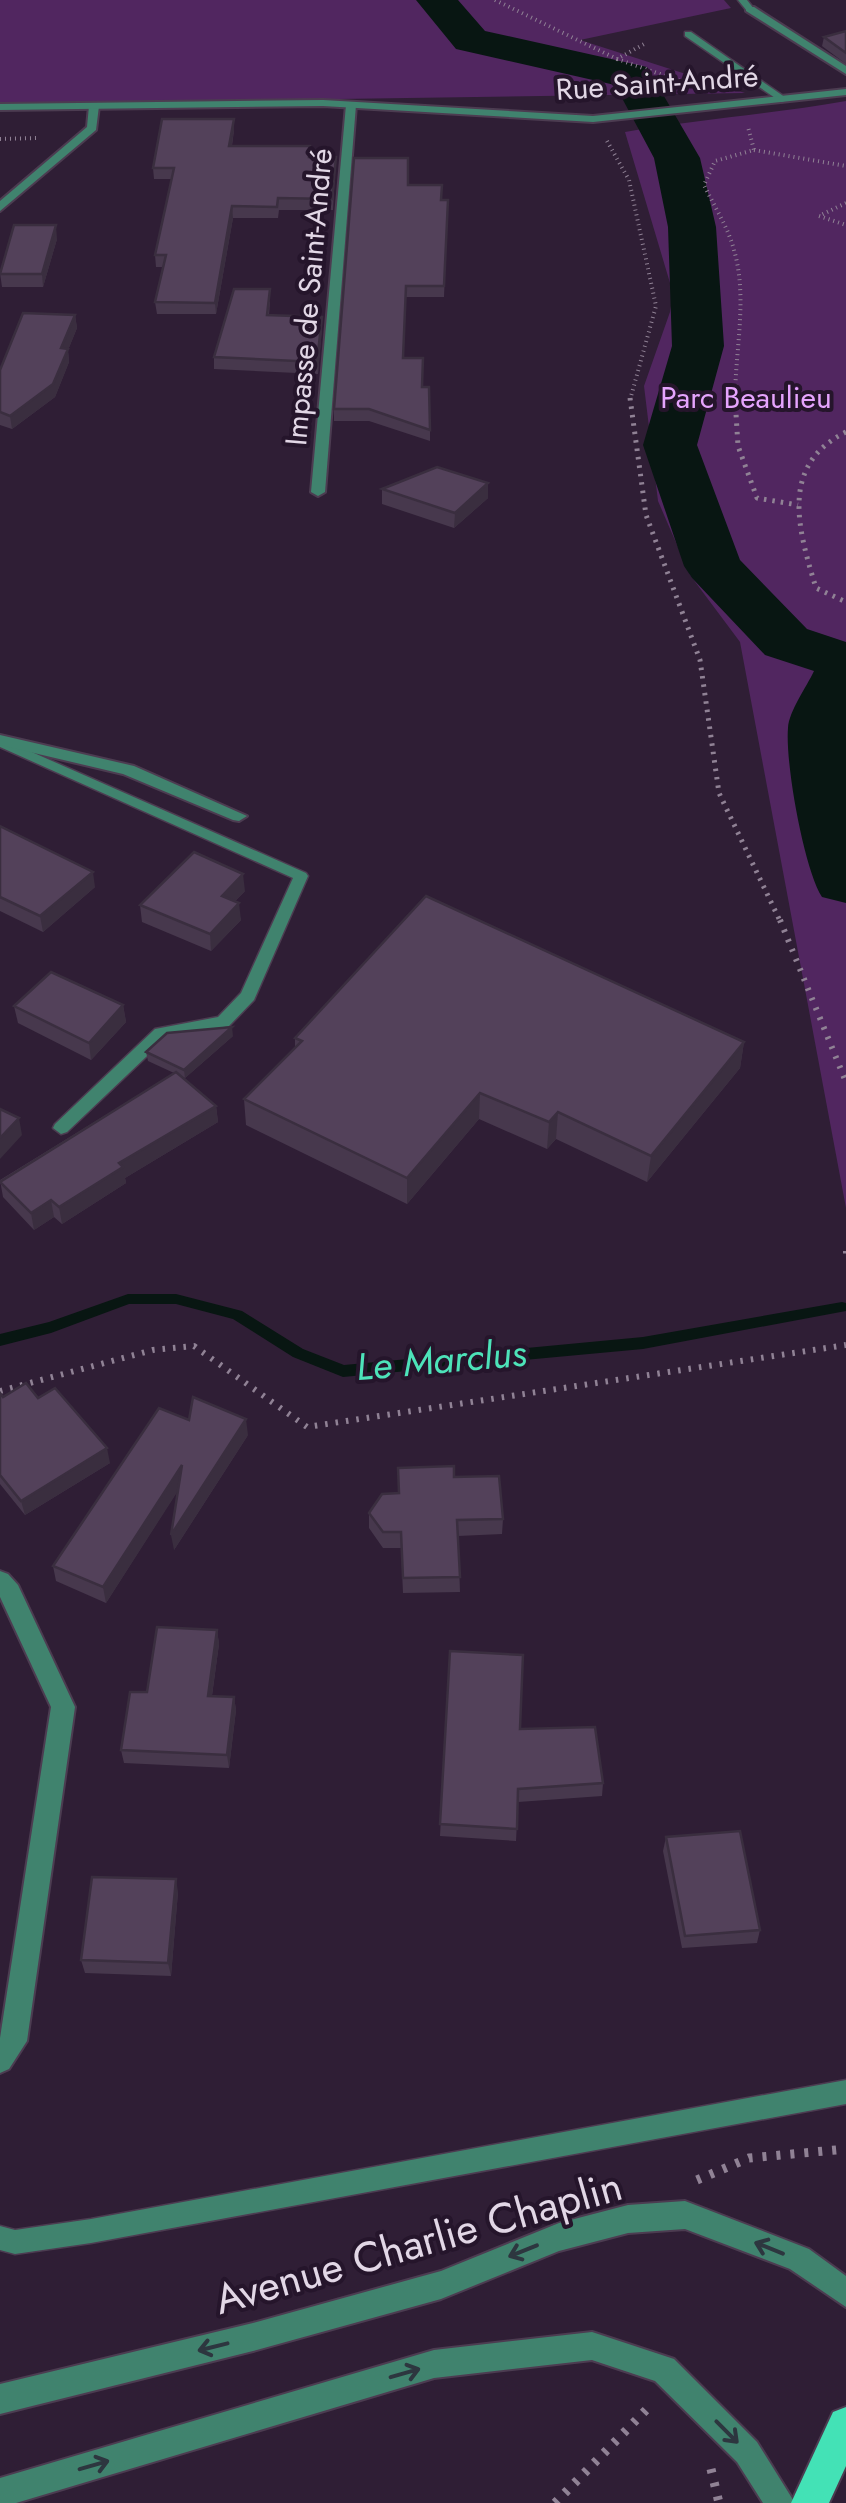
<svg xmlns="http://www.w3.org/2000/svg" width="846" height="2503" font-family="Jost,sans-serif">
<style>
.green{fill:#512660}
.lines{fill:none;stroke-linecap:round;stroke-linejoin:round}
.stream{fill:#081612;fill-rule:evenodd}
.river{fill:#081612;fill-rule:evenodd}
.service-casing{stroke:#4c3c51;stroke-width:3}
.minor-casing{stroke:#4c3c51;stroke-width:4}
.tertiary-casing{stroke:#4c3c51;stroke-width:4}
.primary-casing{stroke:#4c3c51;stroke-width:4}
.path-far3{stroke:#908295;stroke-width:4;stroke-dasharray:1 4;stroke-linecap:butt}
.path-far2{stroke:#908295;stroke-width:5;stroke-dasharray:2.5 6;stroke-linecap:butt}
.path-far1{stroke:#908295;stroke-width:6;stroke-dasharray:2.5 8;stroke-linecap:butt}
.path{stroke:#908295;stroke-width:9;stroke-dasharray:4 10;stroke-linecap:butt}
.service{fill:#40836e;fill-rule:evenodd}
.minor{fill:#40836e;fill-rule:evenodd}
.tertiary{fill:#40836e;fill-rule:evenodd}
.primary{fill:#43e2b6;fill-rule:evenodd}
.wall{fill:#47384d}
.shaded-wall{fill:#3a2e3f}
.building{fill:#53415a;stroke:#3a2e3f;stroke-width:2.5}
.oneway{stroke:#2d363f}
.labels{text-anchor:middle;stroke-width:8;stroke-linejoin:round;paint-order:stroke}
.far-street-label{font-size:30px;fill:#e2d7e6;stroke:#25152b}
.far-park-label{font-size:30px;fill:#e5a4fd;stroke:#25152b}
.water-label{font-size:38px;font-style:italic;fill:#4de3b9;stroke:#25152b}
.near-street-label{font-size:42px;fill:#e2d7e6;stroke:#25152b}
</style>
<rect width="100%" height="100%" fill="#2f1e35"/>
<!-- green -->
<g class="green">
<path d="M0 0H724L731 8 580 40 745 93 0 104Z"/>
<path d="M846 101V1208L740 642 690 575 658 501 644 386 670 312 673 293 625 132C699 119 772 114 846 101Z"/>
</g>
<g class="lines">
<!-- stream -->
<path class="stream" d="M128 1294H176L242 1311 303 1349 344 1365 643 1337 842 1302 846 1303V1311L643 1349 343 1377 293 1357 233 1319 176 1304H129L51 1333 0 1346V1334L49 1322Z"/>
<!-- river -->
<path class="river" d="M416 0H458L485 31 647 67 700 158 716 227 724 346 697 445 740 560 807 629 846 642V903L822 897C804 869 785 763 788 728 789 711 806 688 814 671L765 655 692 578 684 566 643 445 672 346 668 227 654 158 615 85 456 49Z"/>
<defs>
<g id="service">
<path d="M738 0H747L754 9 747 11Z"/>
<path d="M685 32H691L789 100 781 102 685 36Z"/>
<path d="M0 738 306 873 308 876 254 1000 229 1026 166 1038 67 1132 61 1134 53 1128 55 1124 155 1029 218 1017 241 993 293 878 0 747Z"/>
<path d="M846 2080V2104L91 2243 15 2254 0 2250V2226L15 2230 91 2219Z"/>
</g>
<g id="minor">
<path d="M746 7H754L846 66V74L746 11Z"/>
<path d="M351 102 356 105 325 492 318 496 311 492 346 105Z"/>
<path d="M94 103 99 106 96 130 0 211V201L87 127 89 106Z"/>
<path d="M0 735 134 766 247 816 239 821 233 820 123 774 0 745Z"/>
<path d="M0 1571 8 1574 18 1585 75 1707 27 2041 9 2069 0 2073V2038L51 1707 0 1597Z"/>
</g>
<g id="tertiary">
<path d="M846 89V95L593 122 323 106 0 110V104L323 100 593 116Z"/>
<path d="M685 2201 809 2249 846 2276V2307L790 2269 685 2229 628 2233 559 2251 441 2299 253 2351 0 2414V2384L253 2323 441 2271 559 2223 628 2205Z"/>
<path d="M592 2332 674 2359 757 2442 795 2503H763L737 2462 655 2381 592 2360 434 2378 16 2503H0V2478L434 2350Z"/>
</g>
<path id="primary" d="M846 2407V2466L829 2503H791L833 2412Z"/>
</defs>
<!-- service casing -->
<use href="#service" class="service-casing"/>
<!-- minor casing -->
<use href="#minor" class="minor-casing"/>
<!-- tertiary casing -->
<use href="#tertiary" class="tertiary-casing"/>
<!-- primary casing -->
<use href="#primary" class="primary-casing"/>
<!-- path-far3 -->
<g class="path-far3">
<path d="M495 0 617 59 646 43"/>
<path d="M617 59 683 82"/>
<path d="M0 139 38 138"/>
<path d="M607 141 629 180 656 306 630 400"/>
<path d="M754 150 846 166"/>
<path d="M846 203 819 216 846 225"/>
<path d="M735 400C735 351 748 298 734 250 728 227 714 206 704 185L715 161 754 150 748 127"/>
</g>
<!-- path-far2 -->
<g class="path-far2">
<path d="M630 398 646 515 700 660 719 793 781 923"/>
<path d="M735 398 738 446 757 498 798 505"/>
<path d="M846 432C779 465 798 529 816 588L846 602"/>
</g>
<!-- path-far1 -->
<g class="path-far1">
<path d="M780 920 846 1082"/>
<path d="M846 1251V1259"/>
<path d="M0 1391 153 1350 194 1346 307 1427 846 1345"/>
</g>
<!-- path -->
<g class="path">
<path d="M697 2180 749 2158 846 2149"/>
<path d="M711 2469 719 2503"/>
<path d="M555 2503 649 2407"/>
</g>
<!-- service -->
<use href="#service" class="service"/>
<!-- minor -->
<use href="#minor" class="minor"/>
<!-- tertiary -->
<use href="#tertiary" class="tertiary"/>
<!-- primary -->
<use href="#primary" class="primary"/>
</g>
<!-- wall -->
<g class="wall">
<path d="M846 31V64L822 46 824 37Z"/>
<path d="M234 119V130L232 146H310L311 157H336L333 210H279L278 218H233L216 314H157L155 302 163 267H156L155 255 172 179H154L153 168Z"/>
<path d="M408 185 442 200H448L444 297H406L403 358 422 387 430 430V441L369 421H334V409Z"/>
<path d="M57 239 43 287H2L0 273Z"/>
<path d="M270 301 269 315 322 328 318 374 214 369V357Z"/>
<path d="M75 315 77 328 68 350 69 362 55 397 12 429 0 425V370Z"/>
<path d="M382 489 488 498 454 528 382 504Z"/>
<path d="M0 826 95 887 43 932 0 911Z"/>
<path d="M245 891 235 901 241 920 211 951 142 922 140 905Z"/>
<path d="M123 1005 126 1022 91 1060 18 1023 14 1006Z"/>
<path d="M233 1036 185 1078 181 1076 216 1106 218 1122 125 1178 126 1183 62 1224 54 1217 34 1230 3 1197 0 1180 174 1073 148 1061 146 1052Z"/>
<path d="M295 1038 744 1042 740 1068 647 1182 556 1139 547 1149 479 1119 407 1204 246 1125 244 1099 295 1048Z"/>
<path d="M0 1393 3 1397 38 1398 110 1463 25 1515 0 1484Z"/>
<path d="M248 1435 174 1550 178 1490 106 1603 56 1581 53 1566Z"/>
<path d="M454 1477 503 1519 502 1534 458 1536 460 1592 403 1593 401 1548H383L369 1528V1513Z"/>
<path d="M217 1630 219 1644 212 1696 234 1697 236 1710 229 1768 124 1763 121 1750 147 1692Z"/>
<path d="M450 1651 520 1729 603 1783 602 1796 518 1802 516 1841 440 1836Z"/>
<path d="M666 1837 760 1930 757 1943 682 1948 663 1851Z"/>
<path d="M178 1892 171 1976 85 1973 81 1960Z"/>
</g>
<!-- shaded-wall -->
<g class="shaded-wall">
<path d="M234 119V130L230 157 229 146Z"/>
<path d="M232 206 233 218 216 314 215 303Z"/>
<path d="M56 225 57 239 43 287 42 274Z"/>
<path d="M75 315 77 328 68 350 69 362 55 397 12 429 10 416 61 348Z"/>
<path d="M322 317V328L318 374 317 362Z"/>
<path d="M488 483V498L454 528 455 513Z"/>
<path d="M93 872 95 887 43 932 40 916Z"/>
<path d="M243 874 245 891 223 913 222 896Z"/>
<path d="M239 903 241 920 211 951 210 934Z"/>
<path d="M123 1005 126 1022 91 1060 89 1043Z"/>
<path d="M232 1027 233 1036 185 1078 184 1070Z"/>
<path d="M744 1042 740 1068 647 1182 651 1156Z"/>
<path d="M480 1093 479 1119 407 1204V1178Z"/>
<path d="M216 1106 218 1122 125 1178 126 1183 62 1224 59 1207 119 1163Z"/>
<path d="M558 1112 556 1139 547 1149 549 1122Z"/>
<path d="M19 1118 22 1135 0 1159V1138Z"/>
<path d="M51 1200 54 1217 34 1230 31 1213Z"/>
<path d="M246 1419 248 1435 174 1550 171 1535Z"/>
<path d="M107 1448 110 1463 25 1515 21 1501Z"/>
<path d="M182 1465 185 1480 106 1603 103 1587Z"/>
<path d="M217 1630 219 1644 210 1709 208 1696Z"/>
<path d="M234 1697 236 1710 229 1768 227 1755Z"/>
<path d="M176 1879 178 1892 171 1976 168 1963Z"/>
</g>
<!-- building -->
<g class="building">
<path d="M846 31V53L824 37Z"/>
<path d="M162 119H234L229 146H310L309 157H336L332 199 278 198 277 207 232 206 215 303 155 302 166 255H155L174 168H153Z"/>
<path d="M354 158H408V185H442L441 200H448L444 286H406L403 358H423L422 387H429L430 430 369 409H334Z"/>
<path d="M14 225H56L42 274H0Z"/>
<path d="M234 289H270L267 315 322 317 317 362 214 357Z"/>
<path d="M23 313 75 315 61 348 68 349 53 384 10 416 0 412V370Z"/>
<path d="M437 467 488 483 455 513 382 489Z"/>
<path d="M0 826 93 872 40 916 0 897Z"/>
<path d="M194 852 243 874 222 896 239 903 210 934 140 905Z"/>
<path d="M426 896 744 1042 651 1156 558 1112 549 1122 480 1093 407 1178 244 1099 302 1041 295 1038Z"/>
<path d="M51 972 123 1005 89 1043 14 1006Z"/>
<path d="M232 1027 184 1070 146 1052 167 1033Z"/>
<path d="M176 1072 216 1106 119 1163 123 1167 59 1207 51 1200 31 1213 0 1182Z"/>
<path d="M0 1109 19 1118 0 1138Z"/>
<path d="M26 1383 38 1398 55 1388 107 1448 21 1501 0 1475V1393L3 1397Z"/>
<path d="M193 1397 246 1419 171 1535 182 1465 103 1587 53 1566 159 1408 189 1420Z"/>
<path d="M454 1466V1477L499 1476 503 1519 457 1520 460 1577 403 1578 401 1532H383L369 1513 382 1494 399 1493 398 1468Z"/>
<path d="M157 1627 217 1630 208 1696 234 1697 227 1755 121 1750 130 1692H147Z"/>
<path d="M450 1651 523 1655 520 1729 595 1727 603 1783 518 1789 517 1829 440 1824Z"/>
<path d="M740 1831 760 1930 685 1936 666 1837Z"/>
<path d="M92 1877 176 1879 168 1963 81 1960Z"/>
</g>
<!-- one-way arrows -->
<defs><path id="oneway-shaft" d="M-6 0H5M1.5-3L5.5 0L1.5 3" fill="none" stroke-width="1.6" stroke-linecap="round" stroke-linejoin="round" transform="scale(2.5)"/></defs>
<g class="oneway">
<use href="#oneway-shaft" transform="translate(769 2248) rotate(-158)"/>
<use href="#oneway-shaft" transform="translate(523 2251) rotate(158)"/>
<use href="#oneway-shaft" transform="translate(213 2347) rotate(166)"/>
<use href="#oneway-shaft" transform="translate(405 2373) rotate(-16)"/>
<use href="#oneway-shaft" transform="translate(727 2432) rotate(45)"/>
<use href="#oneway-shaft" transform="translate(94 2465) rotate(-16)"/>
</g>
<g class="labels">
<!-- far-street labels -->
<g class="far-street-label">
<text transform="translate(657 83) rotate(-4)" y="10">Rue Saint-André</text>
<text transform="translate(309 297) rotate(-85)" y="10">Impasse de Saint-André</text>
</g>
<!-- far-park labels -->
<g class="far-park-label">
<text x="746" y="408">Parc Beaulieu</text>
</g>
<!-- water labels -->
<g class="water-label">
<text transform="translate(441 1360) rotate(-5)" y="13">Le Marclus</text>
</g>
<!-- near-street labels -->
<g class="near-street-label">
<text transform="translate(418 2242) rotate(-16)" y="15">Avenue Charlie Chaplin</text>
</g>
</g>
</svg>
